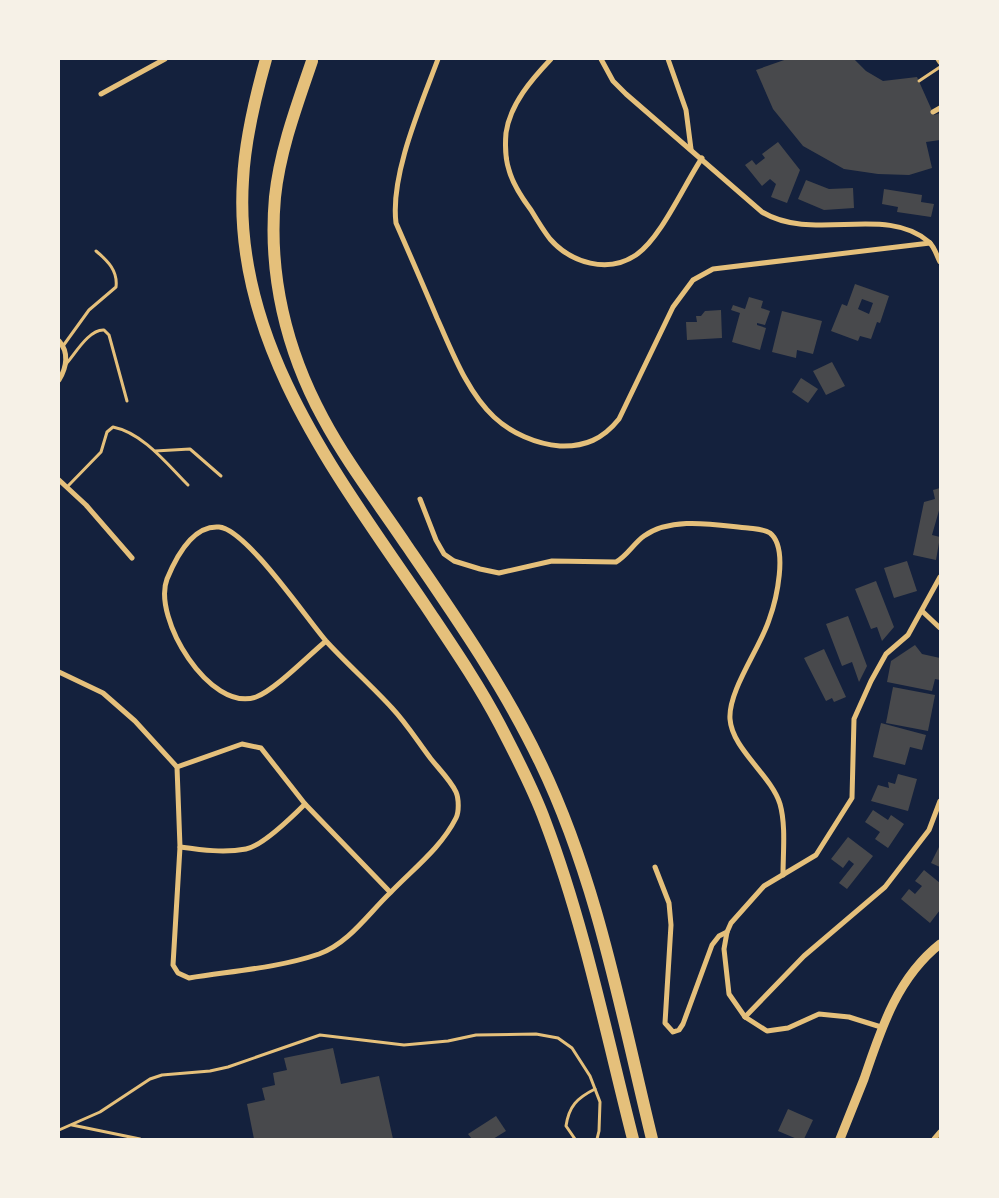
<svg xmlns="http://www.w3.org/2000/svg" width="999" height="1198" font-family="'Varela Round',sans-serif">
<style>
.building{fill:#48494c;fill-rule:evenodd}
.lines{fill:none;stroke-linecap:round;stroke-linejoin:round}
.service{stroke:#e5c07b;stroke-width:3}
.minor{stroke:#e5c07b;stroke-width:5}
.tertiary{stroke:#e5c07b;stroke-width:9}
.motorway{stroke:#e5c07b;stroke-width:12}
</style>
<rect width="100%" height="100%" fill="#14213d"/>
<!-- building -->
<g class="building">
<path d="M787 59H854L866 71 883 81 917 77 934 115 940 113V140L926 142 932 168 909 175 878 174 844 169 803 146 773 109 756 70Z"/>
<path d="M778 142 800 170 787 203 771 197 776 184 770 179 762 186 745 165 752 160 756 165 765 158 762 154Z"/>
<path d="M806 180 829 189 853 188 854 208 824 210 798 199Z"/>
<path d="M884 189 922 195 921 202 934 204 931 217 897 212 898 207 882 204Z"/>
<path d="M855 284 889 296 880 323 877 322 871 339 860 336 858 341 831 331 842 304 847 306ZM862 299 873 303 869 314 858 309Z"/>
<path d="M749 297 763 301 761 308 770 311 765 325 757 323V325L766 328 760 350 732 342 740 313 731 310 733 305 745 309Z"/>
<path d="M721 310 722 338 687 340 686 322H697L696 316H701L705 311Z"/>
<path d="M782 311 822 321 813 354 797 350 796 358 772 352Z"/>
<path d="M832 362 845 386 826 395 813 371Z"/>
<path d="M801 378 818 389 808 403 792 392Z"/>
<path d="M940 488V507L932 535 940 537 936 560 913 555 924 502 935 499 933 490Z"/>
<path d="M907 561 917 591 894 598 884 568Z"/>
<path d="M876 581 894 627 882 641 877 627 871 629 855 589Z"/>
<path d="M848 616 867 666 859 682 852 662 842 666 826 624Z"/>
<path d="M915 645 922 654 940 658V680L935 679 932 691 887 682 891 661Z"/>
<path d="M824 649 846 697 834 702 832 698 826 701 804 658Z"/>
<path d="M893 687 935 695 928 731 886 723Z"/>
<path d="M881 723 926 735 922 750 910 747 905 765 873 757Z"/>
<path d="M898 774 917 779 908 811 871 801 878 785 889 788 888 782 895 784Z"/>
<path d="M873 810 888 820 891 815 904 824 888 848 875 839 880 832 865 822Z"/>
<path d="M848 837 873 856 847 889 839 883 854 864 849 860 843 868 831 859Z"/>
<path d="M940 845V867L931 863Z"/>
<path d="M924 870 940 883V910L930 923 901 899 909 889 915 894 922 886 915 881Z"/>
<path d="M333 1048 341 1084 379 1076 393 1139H254L247 1104 265 1100 262 1088 275 1085 273 1073 287 1070 284 1058Z"/>
<path d="M788 1109 813 1120 804 1139H797L778 1131Z"/>
<path d="M496 1116 506 1131 493 1139H472L468 1134Z"/>
</g>
<g class="lines">
<!-- service -->
<g class="service">
<path d="M919 81 940 67"/>
<path d="M63 346 89 310 116 287C118 271 108 261 96 251"/>
<path d="M66 364C75 354 89 329 104 330L109 335 127 401"/>
<path d="M155 451 190 449 221 476"/>
<path d="M68 486 101 452 107 432 113 427C143 433 167 464 188 485"/>
<path d="M72 1125 140 1139"/>
<path d="M59 1130 100 1112 150 1079 162 1075 210 1071 228 1067 320 1035 404 1045 448 1041 476 1035 536 1034 558 1038 572 1048 590 1076 600 1102 599 1131 597 1139"/>
<path d="M575 1139 566 1126C569 1106 577 1098 595 1089"/>
</g>
<!-- minor -->
<g class="minor">
<path d="M438 59C421 105 390 175 396 223 410 255 424 287 437 318 452 351 467 392 494 417 511 433 536 444 560 446 585 447 603 439 619 419L673 307 693 280 713 269 930 243"/>
<path d="M551 59C532 79 510 104 506 133 505 145 505 158 509 170 513 185 522 198 531 210 537 220 543 230 550 239 571 263 608 274 636 255 661 238 684 185 702 158"/>
<path d="M601 59 613 81 626 94 762 212C813 243 886 204 929 242 934 246 937 256 940 262"/>
<path d="M668 59 686 110 691 149"/>
<path d="M938 59 940 62"/>
<path d="M101 94 165 59"/>
<path d="M933 112 940 108"/>
<path d="M59 341C69 352 67 367 59 380"/>
<path d="M59 480 86 505 132 558"/>
<path d="M420 499 436 540 444 554 454 561 480 569 499 573 552 561 616 562C627 556 634 543 644 536 672 516 716 525 748 528 755 529 764 529 770 533 789 548 776 601 769 620 760 648 728 691 730 719 732 749 771 775 780 804 786 825 783 853 783 875"/>
<path d="M922 611 940 628"/>
<path d="M59 672 103 693 135 721 177 767 180 847 173 965 178 973 189 978C232 971 278 968 319 954 349 943 368 914 390 893 413 869 441 848 456 818 459 812 459 799 456 792 451 781 439 769 431 759 418 742 407 724 392 708 371 685 347 664 326 641 306 618 246 529 219 527 193 525 176 557 167 579 152 618 210 713 256 697 275 690 309 655 326 641"/>
<path d="M177 767 242 744 261 748 305 804 390 892"/>
<path d="M180 847C202 850 224 853 246 849 262 846 293 816 305 804"/>
<path d="M655 867 669 903 671 925 665 1023 673 1032 679 1030 683 1024 712 945 719 936 727 932"/>
<path d="M745 1017 804 956 885 887 929 830 940 801"/>
<path d="M881 1027 849 1017 819 1014 788 1028 767 1031 745 1017 729 994 724 949 727 932 731 923 764 886 816 855 852 798 854 719 871 681 886 654 908 635 940 577"/>
<path d="M934 1139 940 1132"/>
</g>
<!-- tertiary -->
<path class="tertiary" d="M840 1139C848 1119 856 1099 864 1079 881 1029 897 978 940 944"/>
<!-- motorway -->
<g class="motorway">
<path d="M266 59C255 98 245 139 243 180 232 343 339 478 425 605 451 644 478 683 500 725 516 756 533 788 545 821 584 924 606 1033 633 1139"/>
<path d="M312 61C297 105 280 150 275 197 268 274 286 350 323 418 347 463 379 504 407 546 455 616 503 685 540 762 597 880 621 1012 652 1139"/>
</g>
</g>
<!-- border -->
<rect width="999" height="1198" fill="none" stroke="#f6f1e7" stroke-width="120"/>
</svg>
